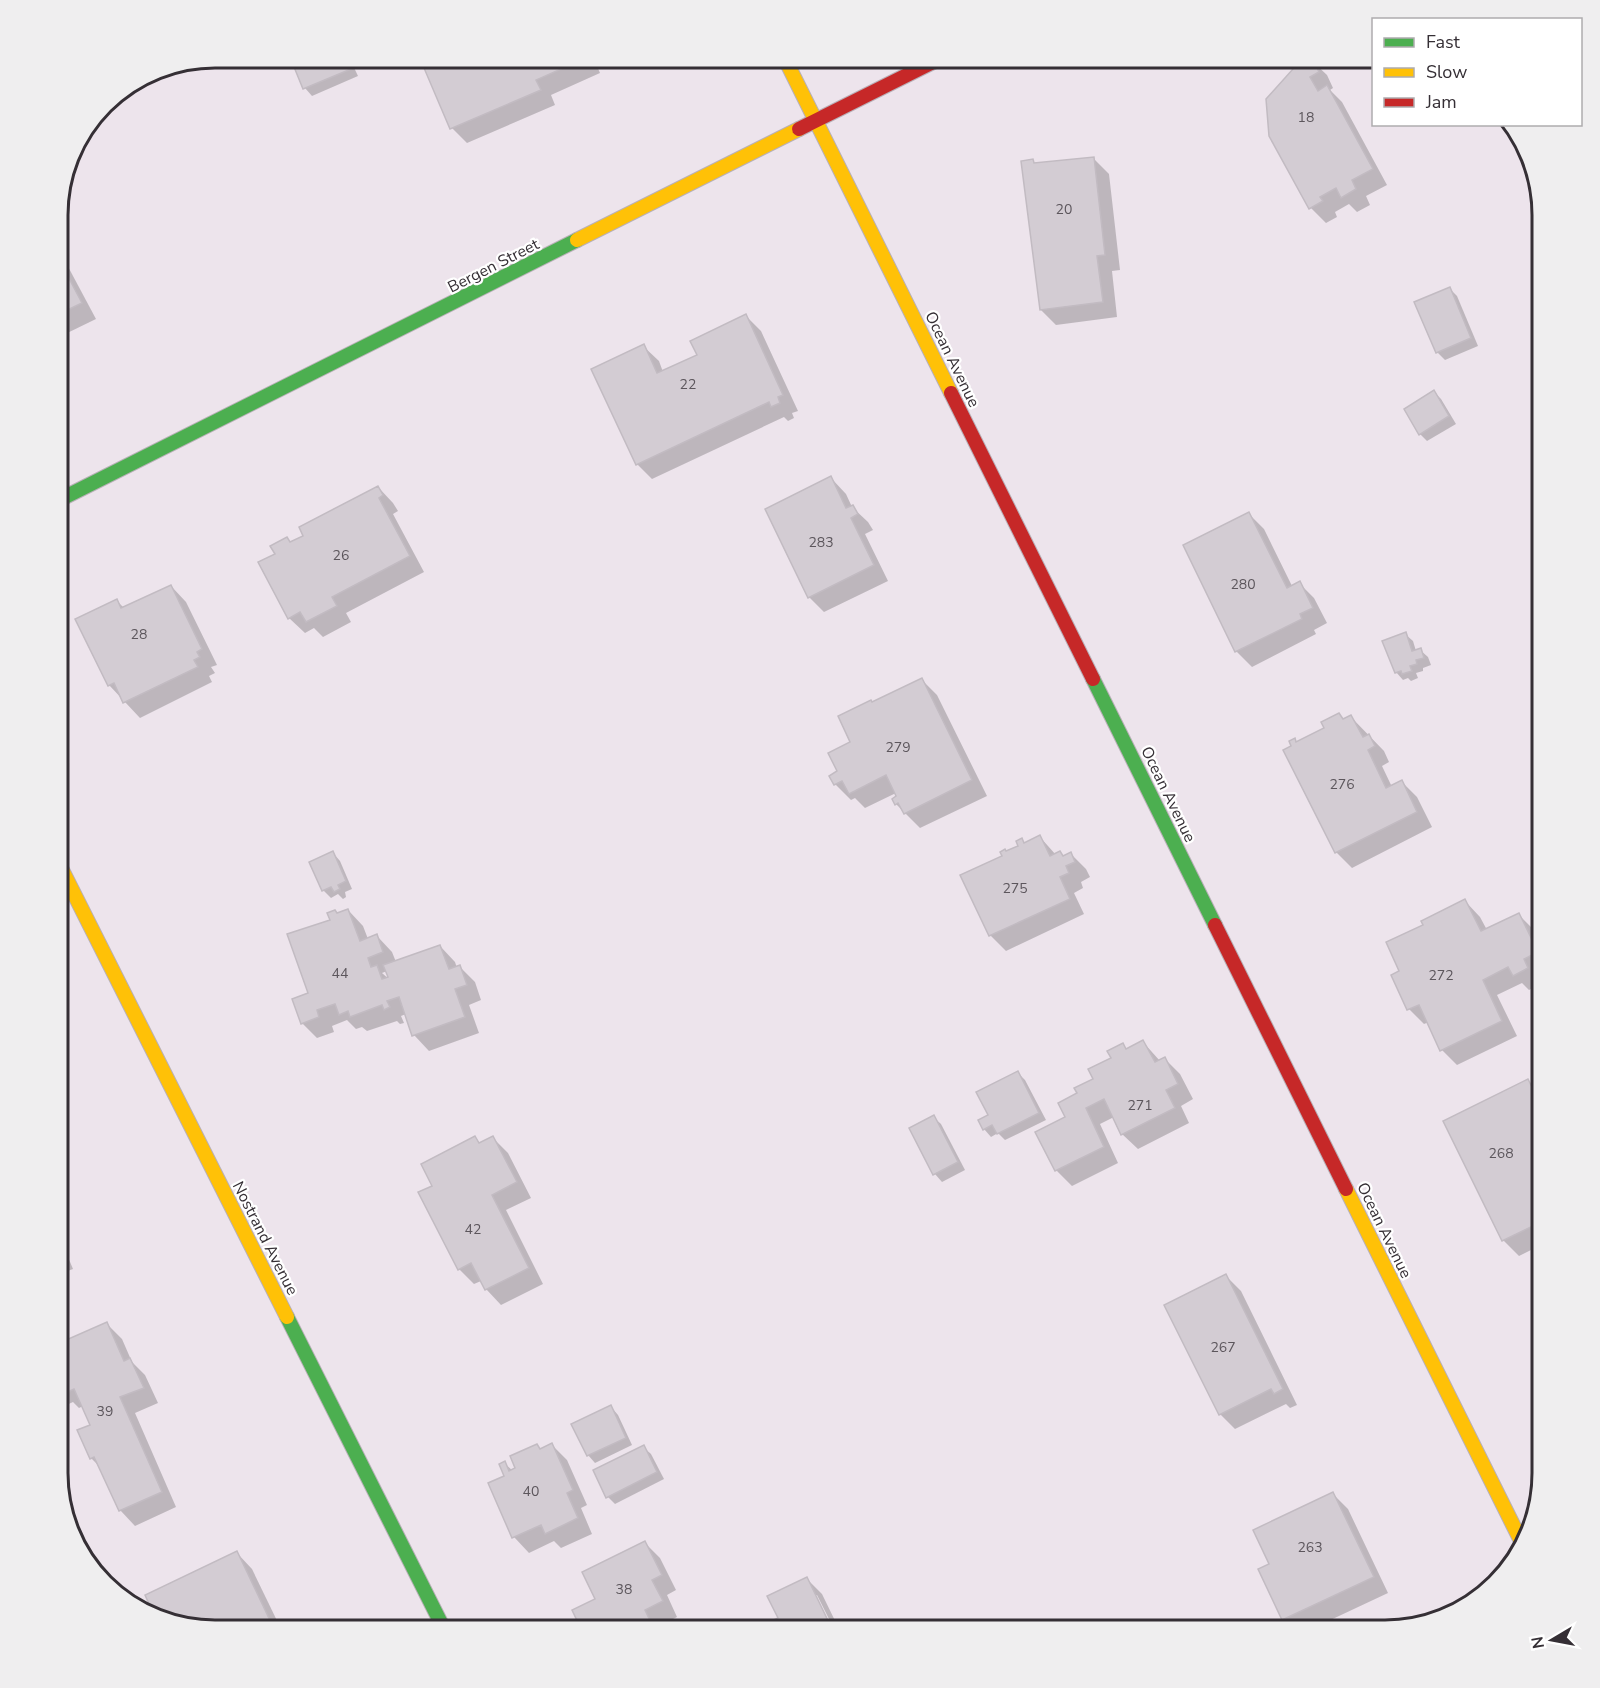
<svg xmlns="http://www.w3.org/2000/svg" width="1600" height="1688" font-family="'Nunito Sans',sans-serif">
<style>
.shadow{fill:#0003;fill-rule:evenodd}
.building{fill:#d3ccd3;stroke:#c2bbc2;stroke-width:1.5}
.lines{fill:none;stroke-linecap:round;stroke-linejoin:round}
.fast-casing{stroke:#b8b0b7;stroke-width:16}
.slow-casing{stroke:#b8b0b7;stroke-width:16}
.jam-casing{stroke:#b8b0b7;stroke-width:16}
.fast{stroke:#4caf50;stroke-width:14}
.slow{stroke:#ffc107;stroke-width:14}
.jam{stroke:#c62828;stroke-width:14}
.labels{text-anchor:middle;stroke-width:4.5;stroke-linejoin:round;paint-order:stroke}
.number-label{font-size:14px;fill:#5c565c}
.street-label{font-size:16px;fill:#352f35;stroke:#fff}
.rim{fill:none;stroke:#352f35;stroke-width:3}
</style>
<rect width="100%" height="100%" fill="#ede4ec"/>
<!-- shadow -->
<g class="shadow">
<path d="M291 57H349L358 76 312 96 305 88Z"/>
<path d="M452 57H593L600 73 551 95 555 105 467 143 452 128Z"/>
<path d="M1311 60 1327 75 1333 88 1330 90 1342 102 1387 185 1366 196 1370 205 1357 212 1349 204 1335 212 1337 217 1326 223 1311 208 1303 64Z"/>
<path d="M1093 158 1109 174 1120 270 1112 271 1117 317 1056 325 1041 310 1032 161 1036 165Z"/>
<path d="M57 246 96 319 57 338Z"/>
<path d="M1450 289 1457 296 1478 346 1445 360 1437 352Z"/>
<path d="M746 316 761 331 798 411 792 413 794 418 788 421 784 417 652 479 637 464 643 346 659 361 663 372 699 356Z"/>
<path d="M1434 392 1441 399 1456 424 1427 441 1420 434Z"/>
<path d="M831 478 846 494 852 507 868 522 873 530 865 534 888 581 824 612 809 597Z"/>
<path d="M378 487 393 503 398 511 393 514 424 572 346 613 351 622 323 637 314 628 305 633 289 618 277 554 291 543 304 536Z"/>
<path d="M1249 514 1264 529 1292 586 1299 583 1314 598 1327 623 1314 630 1316 634 1252 667 1236 651Z"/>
<path d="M171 586 186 602 217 665 211 667 215 673 209 676 212 682 140 718 109 685 117 601 125 609Z"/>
<path d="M1405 634 1413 641 1416 651 1420 650 1428 657 1431 665 1423 668V671L1416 673 1418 678 1411 681 1408 678 1403 680 1396 672Z"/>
<path d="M922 680 937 695 987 796 920 828 896 804 898 797 896 793 865 808 855 798 851 800 835 784 852 743 873 703Z"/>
<path d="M1339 715 1344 720 1351 717 1384 751 1389 762 1382 766 1392 787 1402 782 1417 797 1432 827 1352 868 1336 852 1293 746 1295 740 1298 743 1326 729Z"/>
<path d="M1040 837 1056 855 1060 853 1064 857 1071 854 1086 869 1090 877 1081 882 1083 888 1074 893 1084 914 1006 951 990 935 1004 856 1007 853 1020 847 1021 840 1025 844Z"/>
<path d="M333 853 340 861 352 889 345 892 346 897 343 899 338 894 331 898 323 890Z"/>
<path d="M1465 901 1480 917 1487 930 1519 915 1534 930 1543 948V972L1538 975 1542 983 1529 990 1522 983 1497 995 1517 1036 1457 1065 1442 1050 1429 1022 1424 1024 1409 1009 1401 972 1425 926Z"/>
<path d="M348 910 363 926 368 939 377 936 392 952 396 962 440 946 455 962 457 968 460 967 475 982 481 1000 469 1005 479 1033 429 1051 414 1035 406 1014 401 1016 404 1023 400 1024 397 1021 367 1031 362 1027 356 1029 347 1020 332 1026 334 1032 317 1038 302 1023 332 920 337 914ZM387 971 391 981 382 973Z"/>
<path d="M1143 1042 1160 1061 1165 1059 1180 1074 1193 1099 1181 1106 1189 1123 1138 1149 1122 1134 1114 1117 1100 1124 1118 1163 1072 1186 1057 1171 1037 1133 1067 1118 1079 1094 1095 1080 1123 1045 1128 1050Z"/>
<path d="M1018 1073 1025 1080 1046 1120 1005 1140 998 1133 991 1137 984 1129 990 1116Z"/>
<path d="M1527 1081 1543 1097V1244L1519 1256 1503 1240 1445 1121Z"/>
<path d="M933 1117 941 1124 965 1170 942 1182 935 1174 911 1129Z"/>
<path d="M475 1138 481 1144 493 1138 508 1153 531 1198 506 1210 543 1284 501 1305 486 1289 481 1281 474 1284 459 1269 434 1186Z"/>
<path d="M57 1231 73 1269 57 1275Z"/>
<path d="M1226 1276 1241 1291 1297 1405 1290 1408 1286 1404 1235 1429 1220 1414Z"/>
<path d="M107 1324 122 1339 132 1362 145 1375 158 1403 135 1413 176 1507 135 1526 120 1510 101 1468 91 1458 92 1426 83 1406 79 1408 73 1402 58 1409 64 1424 57 1426V1346Z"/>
<path d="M611 1407 618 1415 632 1445 595 1463 588 1455Z"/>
<path d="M537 1445 541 1450 552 1445 567 1460 587 1505 581 1508 592 1534 561 1548 554 1541 529 1553 514 1537 490 1483 506 1477 504 1463 513 1471 517 1469Z"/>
<path d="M643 1447 651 1454 664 1479 615 1504 608 1497Z"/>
<path d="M1333 1494 1348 1509 1388 1593 1307 1631H1295L1283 1620 1260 1569 1271 1564Z"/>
<path d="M645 1543 660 1558 676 1590 667 1595 677 1617 659 1626 661 1631H583L597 1599Z"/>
<path d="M237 1553 252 1569 282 1631H214L157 1618 147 1596Z"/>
<path d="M807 1579 822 1594 840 1631H835L817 1595H814L780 1619Z"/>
</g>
<!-- building -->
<g class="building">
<path d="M290 57H346L351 69 303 89Z"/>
<path d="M448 57H585L586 58 536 80 541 90 450 129 424 68Z"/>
<path d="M1312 58 1319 72 1310 77 1318 91 1327 85 1373 169 1352 180 1356 189 1341 198 1336 188 1320 197 1323 201 1309 209 1269 136 1266 99 1301 60 1303 62Z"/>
<path d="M1094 157 1105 255 1097 256 1103 302 1040 310 1021 161 1033 159 1034 163Z"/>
<path d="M57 256 82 303 57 315Z"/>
<path d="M1450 287 1471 338 1436 353 1414 302Z"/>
<path d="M746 314 783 395 778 397 780 403 771 407 769 402 636 465 591 369 644 344 657 373 697 355 690 341Z"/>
<path d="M1434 390 1449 416 1419 435 1404 409Z"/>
<path d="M831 476 846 508 853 505 858 514 851 518 874 565 808 598 765 509Z"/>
<path d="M378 486 383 495 379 498 410 556 332 597 337 606 306 622 300 612 288 619 258 562 275 554 270 546 287 537 290 542 303 536 299 527Z"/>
<path d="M1249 512 1287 588 1300 581 1313 608 1300 614 1302 619 1235 652 1183 545Z"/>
<path d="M171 585 202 649 197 652 200 657 194 660 198 667 123 703 114 683 108 686 75 619 117 599 121 608Z"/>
<path d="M1406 632 1412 651 1421 648 1424 658 1416 660 1417 664 1410 666 1412 671 1402 674 1401 671 1395 673 1382 641Z"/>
<path d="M922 678 972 780 904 814 898 803 895 805 892 799 896 796 886 775 849 794 842 781 834 785 829 776 837 771 828 753 850 742 838 716 871 700 872 702Z"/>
<path d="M1339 713 1343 719 1351 715 1363 737 1369 734 1375 746 1368 750 1386 788 1402 780 1417 812 1335 853 1283 750 1291 746 1289 741 1295 738 1296 742 1324 728 1321 722Z"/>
<path d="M1040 835 1050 856 1060 851 1063 856 1071 852 1075 862 1066 866 1069 873 1060 877 1070 899 989 936 960 875 1002 856 1000 852 1005 849 1006 851 1018 846 1016 841 1022 838 1024 843Z"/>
<path d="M333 851 346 881 338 885 340 889 334 892 331 887 322 891 309 862Z"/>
<path d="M1465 899 1481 931 1519 913 1538 952 1524 959 1528 968 1513 976 1508 967 1483 980 1502 1021 1440 1051 1419 1005 1407 1010 1391 975 1399 971 1386 942 1423 925 1421 921Z"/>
<path d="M348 909 360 941 377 934 383 952 368 958 371 967 377 965 382 979 388 977 383 965 440 945 449 969 460 965 467 985 455 989 465 1017 412 1036 399 997 387 1001 390 1007 384 1010 382 1005 350 1017 348 1011 339 1015 335 1004 317 1010 319 1017 301 1024 292 999 308 993 287 934 330 920 327 913 335 910 337 913Z"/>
<path d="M1543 997V1021L1532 1003Z"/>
<path d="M1143 1040 1155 1062 1165 1057 1178 1084 1166 1090 1175 1108 1121 1135 1104 1099 1086 1108 1104 1147 1055 1171 1035 1132 1065 1117 1058 1103 1077 1093 1074 1088 1093 1079 1088 1069 1111 1058 1107 1051 1123 1043 1126 1049Z"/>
<path d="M1018 1071 1039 1113 997 1134 992 1125 983 1130 978 1120 988 1115 976 1092Z"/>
<path d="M1528 1079 1543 1110V1186L1541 1187 1543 1192V1221L1502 1241 1443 1121Z"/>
<path d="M934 1115 958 1162 933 1175 909 1128Z"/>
<path d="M475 1136 479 1143 493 1136 517 1182 492 1195 529 1268 485 1290 471 1263 458 1270 418 1192 432 1186 421 1164Z"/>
<path d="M1226 1274 1283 1389 1274 1394 1271 1389 1219 1415 1164 1305Z"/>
<path d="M107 1322 124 1361 130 1358 144 1388 120 1397 162 1492 119 1511 94 1457 90 1459 77 1430 90 1425 74 1389 63 1394 60 1387 57 1388V1344Z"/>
<path d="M611 1405 626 1438 587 1456 571 1424Z"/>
<path d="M552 1443 573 1490 567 1493 578 1518 545 1534 541 1525 512 1538 488 1483 504 1476 499 1464 505 1461 509 1471 515 1468 510 1456 537 1444 540 1449Z"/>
<path d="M644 1445 657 1472 606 1498 593 1470Z"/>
<path d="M1333 1492 1374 1577 1282 1620 1258 1569 1269 1564 1253 1530Z"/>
<path d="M645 1541 662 1575 652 1580 663 1601 645 1610 655 1631H582L572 1610 595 1599 582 1572Z"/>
<path d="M237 1551 275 1631H214L155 1617 145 1595Z"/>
<path d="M807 1577 833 1631H771L767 1623 778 1618 767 1596Z"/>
</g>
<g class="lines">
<defs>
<g id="fast">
<path d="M57 501 577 240"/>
<path d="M1093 679 1215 925"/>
<path d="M287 1317 445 1631"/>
</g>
<g id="slow">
<path d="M784 57 951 393"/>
<path d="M577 240 799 129"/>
<path d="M57 860 287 1317"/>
<path d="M1346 1189 1524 1547"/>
</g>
<g id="jam">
<path d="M799 129 943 57"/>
<path d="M951 393 1093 679"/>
<path d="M1215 925 1346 1189"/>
</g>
</defs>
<!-- fast casing -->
<use href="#fast" class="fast-casing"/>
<!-- slow casing -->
<use href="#slow" class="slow-casing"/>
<!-- jam casing -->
<use href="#jam" class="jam-casing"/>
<!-- fast -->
<use href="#fast" class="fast"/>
<!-- slow -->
<use href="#slow" class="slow"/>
<!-- jam -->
<use href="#jam" class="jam"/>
</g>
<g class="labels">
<!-- number labels -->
<g class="number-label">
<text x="1306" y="122">18</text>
<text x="1064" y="214">20</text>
<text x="688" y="389">22</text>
<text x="821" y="547">283</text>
<text x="341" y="560">26</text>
<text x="1243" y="589">280</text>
<text x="139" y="639">28</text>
<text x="898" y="752">279</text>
<text x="1342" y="789">276</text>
<text x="1015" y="893">275</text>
<text x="340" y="978">44</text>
<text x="1441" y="980">272</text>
<text x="1140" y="1110">271</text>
<text x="1501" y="1158">268</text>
<text x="473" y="1234">42</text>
<text x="1223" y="1352">267</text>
<text x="105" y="1416">39</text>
<text x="531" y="1496">40</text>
<text x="1310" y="1552">263</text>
<text x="624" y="1594">38</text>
</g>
<!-- street labels -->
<g class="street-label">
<text transform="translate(493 265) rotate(-27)" y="6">Bergen Street</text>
<text transform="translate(953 359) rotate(64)" y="6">Ocean Avenue</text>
<text transform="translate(1169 794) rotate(64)" y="6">Ocean Avenue</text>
<text transform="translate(1385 1230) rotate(64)" y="6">Ocean Avenue</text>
<text transform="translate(266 1238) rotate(63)" y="6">Nostrand Avenue</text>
</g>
</g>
<!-- crop -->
<path d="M0 0H1600V1688H0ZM215 68H1385A147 147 0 0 1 1532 215V1473A147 147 0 0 1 1385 1620H215A147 147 0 0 1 68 1473V215A147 147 0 0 1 215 68Z" fill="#efeeef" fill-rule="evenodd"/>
<path class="rim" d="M215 68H1385A147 147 0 0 1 1532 215V1473A147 147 0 0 1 1385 1620H215A147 147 0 0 1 68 1473V215A147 147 0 0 1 215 68Z"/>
<!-- legend -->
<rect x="1372" y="18" width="210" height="108" fill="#ffffff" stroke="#aeacae" stroke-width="1.5"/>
<rect x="1384" y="38" width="30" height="9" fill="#4caf50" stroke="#aeacae" stroke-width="1.5"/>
<text x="1426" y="48" font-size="18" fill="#352f35">Fast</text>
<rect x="1384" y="68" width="30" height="9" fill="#ffc107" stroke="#aeacae" stroke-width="1.5"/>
<text x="1426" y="78" font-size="18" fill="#352f35">Slow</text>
<rect x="1384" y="98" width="30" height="9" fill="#c62828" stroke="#aeacae" stroke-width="1.5"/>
<text x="1426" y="108" font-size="18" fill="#352f35">Jam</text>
<!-- north arrow -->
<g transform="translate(1552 1640) rotate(260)" stroke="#ffffff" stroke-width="4.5" paint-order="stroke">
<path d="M0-4.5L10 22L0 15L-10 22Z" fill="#352f35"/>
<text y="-9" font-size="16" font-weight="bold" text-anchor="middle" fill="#352f35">N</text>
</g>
</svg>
